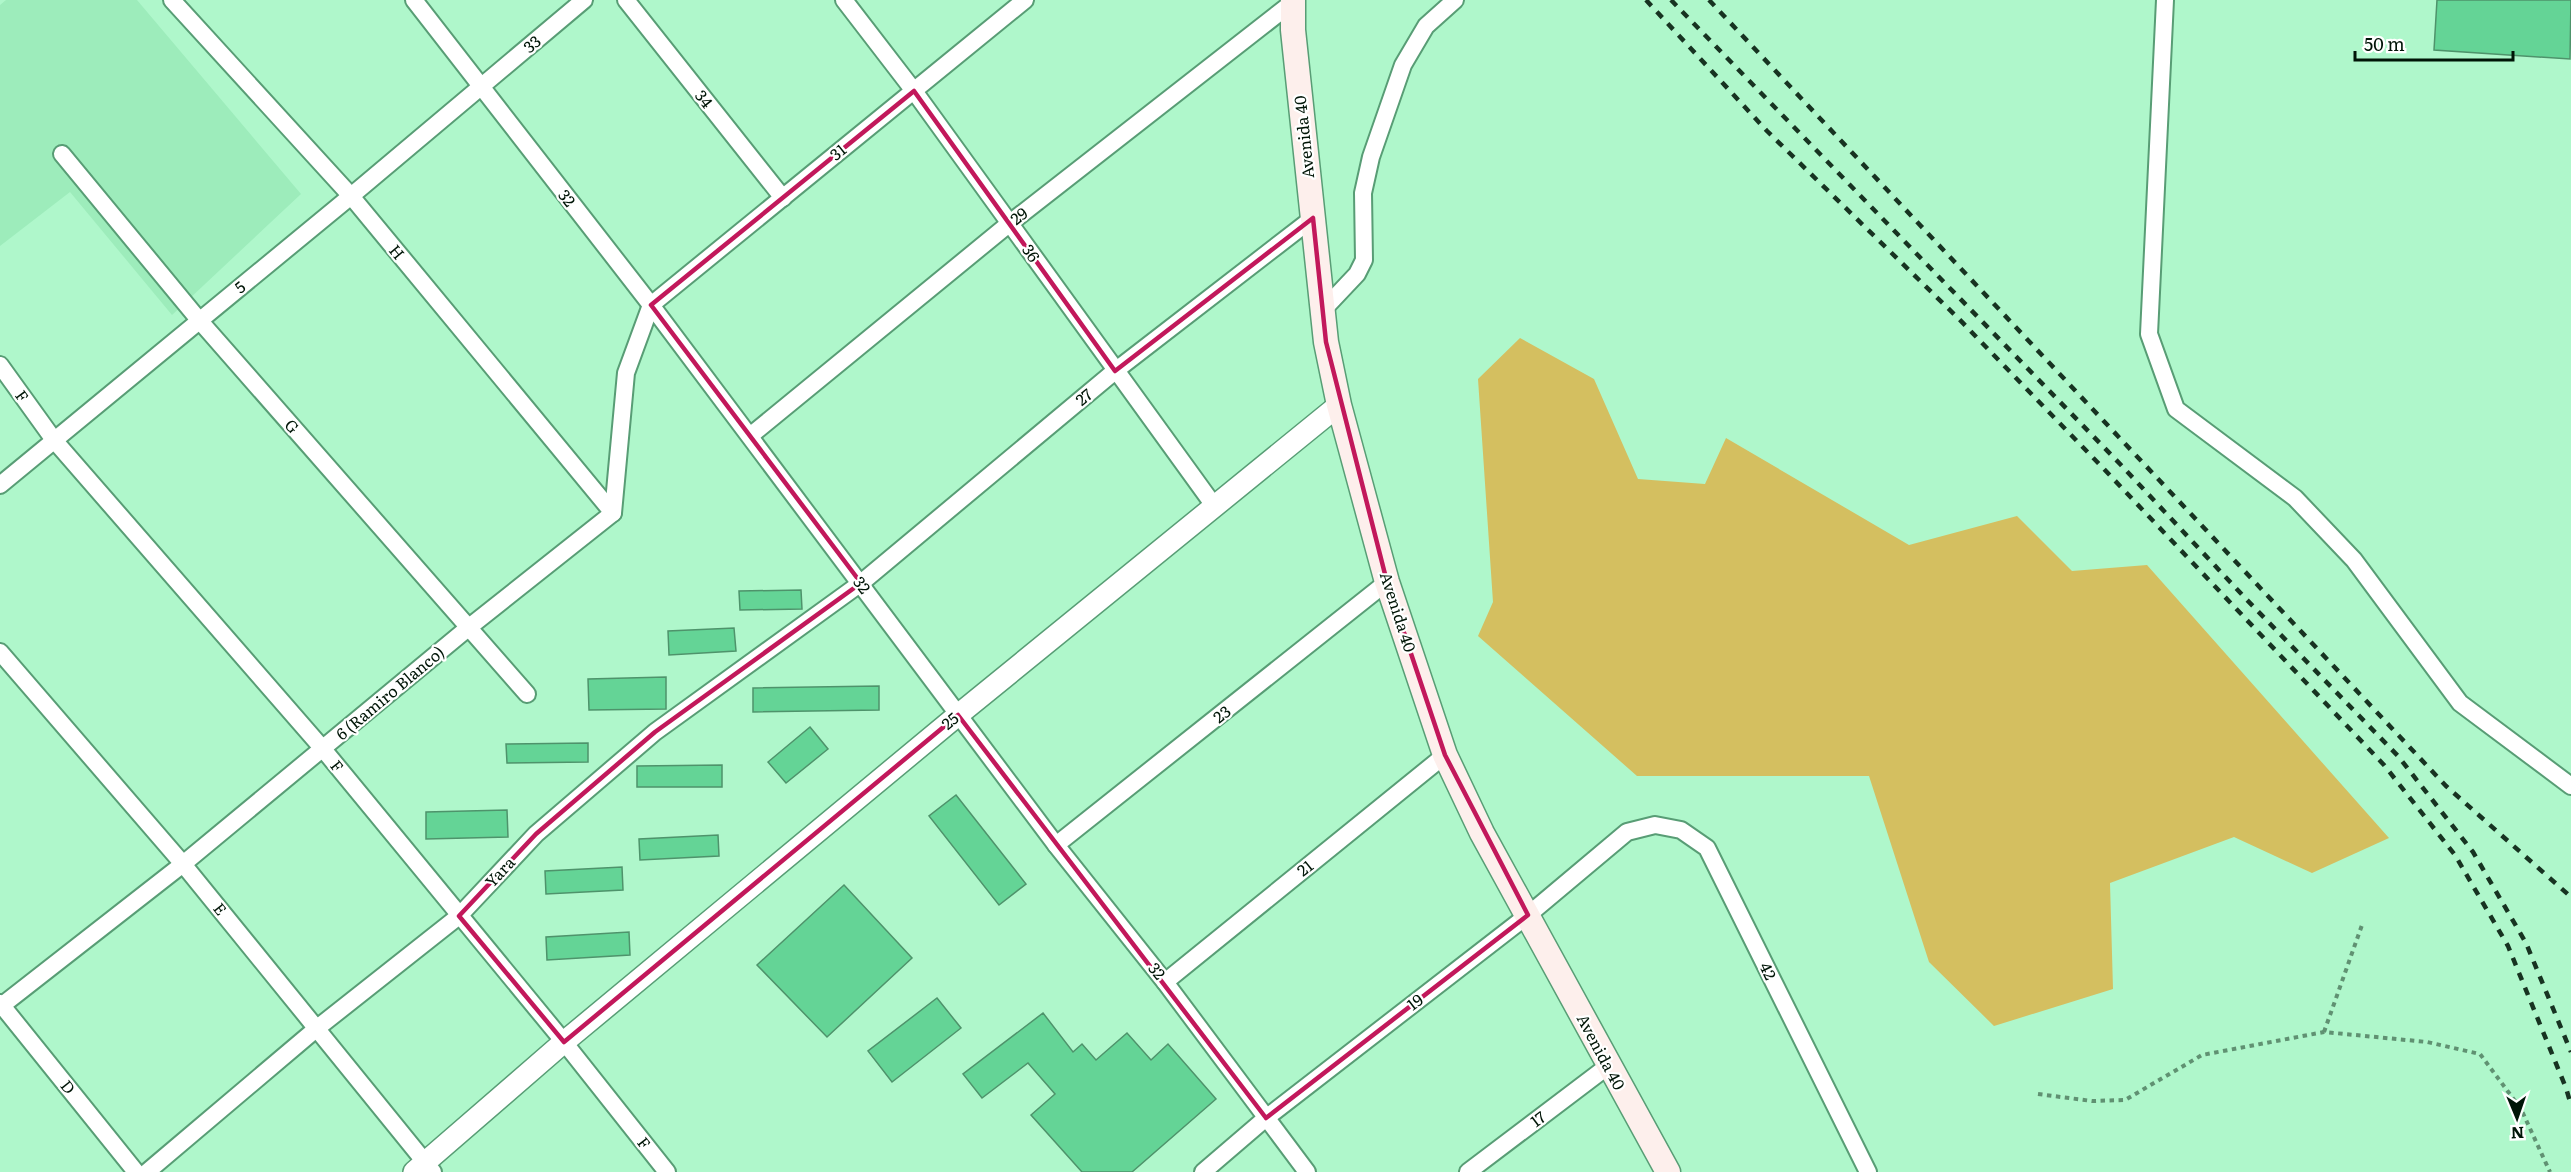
<svg xmlns="http://www.w3.org/2000/svg" width="2571" height="1172" font-family="Literata,serif">
<style>
.built{fill:#9decbb}
.green{fill:#d4bf60}
.building{fill:#64d496;stroke:#4e936b;stroke-width:1.5}
.lines{fill:none;stroke-linecap:round;stroke-linejoin:round}
.minor-casing{stroke:#589d75;stroke-width:20}
.tertiary-casing{stroke:#589d75;stroke-width:24}
.secondary-casing{stroke:#589d75;stroke-width:27}
.path{stroke:#609172;stroke-width:4;stroke-dasharray:4.5 4.5;stroke-linecap:butt}
.minor{stroke:#fff;stroke-width:16}
.tertiary{stroke:#fff;stroke-width:21}
.secondary{stroke:#fdefec;stroke-width:24}
.rail{stroke:#173321;stroke-width:4.5;stroke-dasharray:8 8;stroke-linecap:butt}
.marked{fill:none;stroke:#c2185b;stroke-width:4.5;stroke-linejoin:round}
.labels{text-anchor:middle;stroke-width:4.5;stroke-linejoin:round;paint-order:stroke}
.street-label{font-size:16px;fill:#001507;stroke:#fff}
</style>
<rect width="100%" height="100%" fill="#aff7cb"/>
<!-- built -->
<path class="built" d="M6 0H137L301 194 172 315 70 192 0 246V5Z"/>
<!-- green -->
<path class="green" d="M1520 338 1594 379 1638 479 1705 484 1726 438 1909 545 2017 516 2072 571 2147 565 2389 838 2312 873 2234 837 2110 883 2113 989 1994 1026 1929 962 1869 776H1637L1478 636 1493 602 1478 379Z"/>
<!-- building -->
<g class="building">
<path d="M2437 0H2571L2570 59 2434 50Z"/>
<path d="M801 590 802 609 740 610 739 591Z"/>
<path d="M734 628 736 651 669 655 668 631Z"/>
<path d="M666 677V709L589 710 588 679Z"/>
<path d="M879 686V710L753 712V688Z"/>
<path d="M810 727 828 749 786 783 768 762Z"/>
<path d="M588 743V762L507 763 506 744Z"/>
<path d="M722 765V787H637V766Z"/>
<path d="M956 795 1026 884 999 905 929 816Z"/>
<path d="M507 810 508 837 426 839V812Z"/>
<path d="M718 835 719 856 640 860 639 839Z"/>
<path d="M622 867 623 890 546 894 545 871Z"/>
<path d="M844 885 912 958 827 1037 757 965Z"/>
<path d="M629 932 630 955 547 960 546 937Z"/>
<path d="M937 998 961 1028 892 1082 868 1051Z"/>
<path d="M1043 1013 1073 1052 1082 1044 1096 1060 1127 1033 1151 1060 1168 1044 1216 1099 1132 1172H1082L1031 1115 1055 1094 1028 1063 982 1098 963 1074Z"/>
</g>
<g class="lines">
<defs>
<g id="minor">
<path d="M172 0 351 196 613 513"/>
<path d="M414 0 651 305 1056 845 1165 982 1307 1172"/>
<path d="M626 0 783 198"/>
<path d="M844 0 914 91 1215 507"/>
<path d="M2165 0 2149 334 2176 409 2295 498 2354 560 2460 703 2571 786"/>
<path d="M62 154 199 320 527 694"/>
<path d="M1323 310 1357 274 1364 260 1363 193 1371 157 1403 65 1426 26 1455 0"/>
<path d="M0 365 54 440 323 749 564 1042 667 1172"/>
<path d="M750 436 1010 223 1293 2"/>
<path d="M0 485 351 196 584 0"/>
<path d="M0 652 183 864 433 1172"/>
<path d="M1056 845 1387 582"/>
<path d="M1165 982 1445 755"/>
<path d="M0 1003 136 1172"/>
<path d="M0 1007 183 864 468 628 613 513 626 373 651 305 1025 0"/>
<path d="M147 1172 316 1029 459 916 536 834 655 732 861 583 1115 371 1313 218"/>
<path d="M1203 1172 1266 1118 1528 915 1627 832 1655 825 1681 830 1707 848 1868 1172"/>
<path d="M1468 1172 1608 1066"/>
</g>
<path id="tertiary" d="M414 1172 564 1042 958 715 1339 405"/>
<path id="secondary" d="M1293 0V30L1326 342 1339 405 1387 582 1445 755 1482 833 1668 1172"/>
</defs>
<!-- minor casing -->
<use href="#minor" class="minor-casing"/>
<!-- tertiary casing -->
<use href="#tertiary" class="tertiary-casing"/>
<!-- secondary casing -->
<use href="#secondary" class="secondary-casing"/>
<!-- path -->
<g class="path">
<path d="M2324 1032 2362 925"/>
<path d="M2038 1094 2092 1101 2125 1100 2202 1055 2324 1032 2427 1042 2480 1054 2521 1109 2550 1172"/>
</g>
<!-- minor -->
<use href="#minor" class="minor"/>
<!-- tertiary -->
<use href="#tertiary" class="tertiary"/>
<!-- secondary -->
<use href="#secondary" class="secondary"/>
<!-- rail -->
<g class="rail">
<path d="M1646 0 1767 131 1959 319 2103 468 2384 765 2455 855 2508 946 2566 1088 2571 1105"/>
<path d="M1671 0 2121 465 2247 600 2398 756 2473 852 2526 943 2571 1052"/>
<path d="M1709 0 2446 786 2571 897"/>
</g>
</g>
<!-- marked area -->
<path class="marked" d="M914 91 1115 371 1313 218 1326 342 1387 582 1445 755 1528 915 1266 1118 958 715 564 1042 459 916 536 834 655 732 861 583 651 305Z"/>
<g class="labels">
<!-- street labels -->
<g class="street-label">
<text transform="translate(532 44) rotate(-40)" y="6">33</text>
<text transform="translate(704 99) rotate(52)" y="6">34</text>
<text transform="translate(1304 137) rotate(-96)" y="6">Avenida 40</text>
<text transform="translate(838 152) rotate(-39)" y="6">31</text>
<text transform="translate(567 198) rotate(52)" y="6">32</text>
<text transform="translate(1019 216) rotate(-38)" y="6">29</text>
<text transform="translate(397 252) rotate(50)" y="6">H</text>
<text transform="translate(1031 253) rotate(55)" y="6">36</text>
<text transform="translate(240 287) rotate(-39)" y="6">5</text>
<text transform="translate(22 396) rotate(54)" y="6">F</text>
<text transform="translate(1084 397) rotate(-40)" y="6">27</text>
<text transform="translate(292 426) rotate(49)" y="6">G</text>
<text transform="translate(862 585) rotate(53)" y="6">32</text>
<text transform="translate(1398 612) rotate(72)" y="6">Avenida 40</text>
<text transform="translate(390 693) rotate(-40)" y="6">6 (Ramiro Blanco)</text>
<text transform="translate(1222 714) rotate(-38)" y="6">23</text>
<text transform="translate(950 721) rotate(-40)" y="6">25</text>
<text transform="translate(337 766) rotate(51)" y="6">F</text>
<text transform="translate(1305 868) rotate(-39)" y="6">21</text>
<text transform="translate(500 872) rotate(-47)" y="6">Yara</text>
<text transform="translate(220 909) rotate(51)" y="6">E</text>
<text transform="translate(1157 971) rotate(51)" y="6">32</text>
<text transform="translate(1768 971) rotate(64)" y="6">42</text>
<text transform="translate(1415 1002) rotate(-38)" y="6">19</text>
<text transform="translate(1601 1052) rotate(62)" y="6">Avenida 40</text>
<text transform="translate(68 1087) rotate(51)" y="6">D</text>
<text transform="translate(1538 1119) rotate(-37)" y="6">17</text>
<text transform="translate(644 1143) rotate(52)" y="6">F</text>
</g>
</g>
<!-- north arrow -->
<g transform="translate(2517 1118) rotate(178)" stroke="#ffffff" stroke-width="4.5" paint-order="stroke">
<path d="M0-4.5L10 22L0 15L-10 22Z" fill="#001507"/>
<text y="-9" font-size="16" font-weight="bold" text-anchor="middle" fill="#001507">N</text>
</g>
<!-- scale -->
<path d="M2355 51v9h158v-9" fill="none" stroke="#001507" stroke-width="3"/>
<text x="2364" y="51" font-size="18" fill="#001507" stroke="#ffffff" stroke-width="4.5" paint-order="stroke">50 m</text>
</svg>
